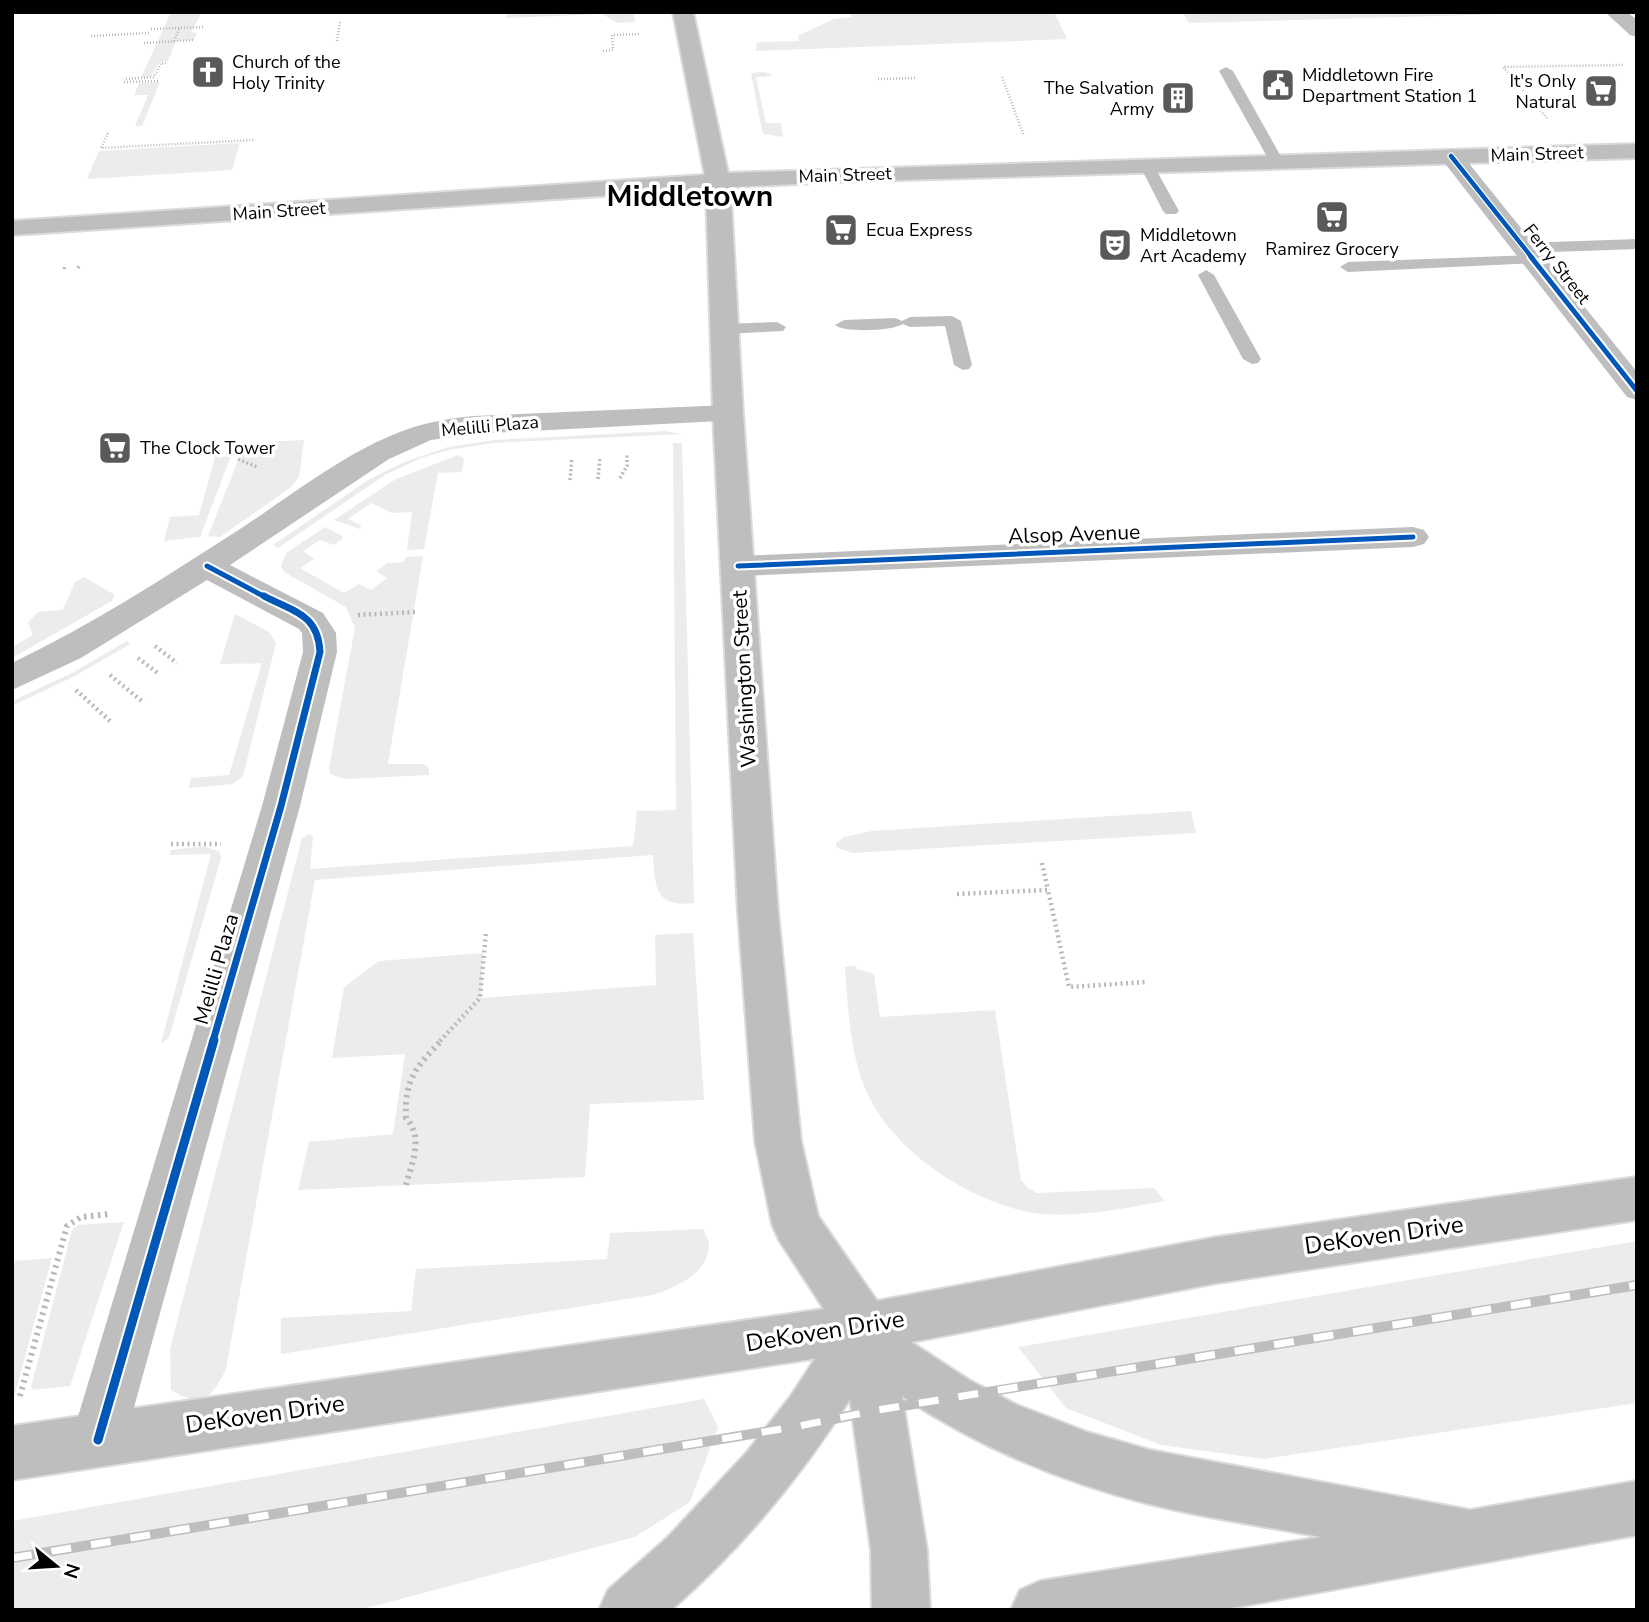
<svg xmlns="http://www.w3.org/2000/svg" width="1649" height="1622" font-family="'Nunito Sans',sans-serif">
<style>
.green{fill:#ececec}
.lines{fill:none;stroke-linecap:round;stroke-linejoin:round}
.primary-casing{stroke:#dbdbdb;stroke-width:4}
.highway-casing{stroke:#dbdbdb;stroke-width:4}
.path-far3{stroke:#b9b9b9;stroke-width:2.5;stroke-dasharray:1 2;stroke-linecap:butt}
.path-far2{stroke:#b9b9b9;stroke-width:3.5;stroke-dasharray:2 2.5;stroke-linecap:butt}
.path-far1{stroke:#b9b9b9;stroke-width:4.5;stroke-dasharray:2 3.5;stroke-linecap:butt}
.path{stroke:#b9b9b9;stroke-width:6;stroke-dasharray:2.5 4.5;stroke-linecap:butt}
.lane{fill:#bebebe;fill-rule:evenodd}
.street{fill:#bebebe;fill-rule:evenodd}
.primary{fill:#bebebe;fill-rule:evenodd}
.highway{fill:#bebebe;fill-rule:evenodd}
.rail-casing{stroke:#bebebe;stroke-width:10}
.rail{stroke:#fff;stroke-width:7;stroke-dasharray:20;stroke-linecap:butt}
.cycleway-far3-casing{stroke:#fff;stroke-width:7}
.cycleway-far2-casing{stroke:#fff;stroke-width:9}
.cycleway-far1-casing{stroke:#fff;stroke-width:11}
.cycleway-casing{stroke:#fff;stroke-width:13}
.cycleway-far3{stroke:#0057b8;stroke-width:4.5}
.cycleway-far2{stroke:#0057b8;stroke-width:5}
.cycleway-far1{stroke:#0057b8;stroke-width:7}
.cycleway{stroke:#0057b8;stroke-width:9}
.labels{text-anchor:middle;stroke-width:7;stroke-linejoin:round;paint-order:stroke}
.far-poi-label{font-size:18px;fill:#000;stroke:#fff;text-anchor:start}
.far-street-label{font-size:18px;fill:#000;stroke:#fff}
.street-label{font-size:21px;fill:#000;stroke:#fff}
.near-street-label{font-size:24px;fill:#000;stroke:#fff}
.far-town-label{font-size:30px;font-weight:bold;fill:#000;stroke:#fff}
</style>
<rect width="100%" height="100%" fill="#fff"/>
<!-- green -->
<g class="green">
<path d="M171 12H202L191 32 197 33 194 40 176 41 168 61 159 62 151 77 141 78Z"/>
<path d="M507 12H634L635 22 618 23 602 14 506 18Z"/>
<path d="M851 12H1054L1067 39 756 51 757 42 799 41 798 36 834 19 851 17Z"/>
<path d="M1182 12H1575L1189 23Z"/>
<path d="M765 72 773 76 756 77 766 123H781L783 137 764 134 762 131 751 73Z"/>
<path d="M160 82 142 126H135L148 95H134L139 83Z"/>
<path d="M240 143 232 170 87 179 99 151Z"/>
<path d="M664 431 681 434 493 443 449 450 421 458 385 475 278 548 273 545 368 480 404 462 448 447 495 440Z"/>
<path d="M304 440 299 477 290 488 220 537 208 536 245 443Z"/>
<path d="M673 443H682L694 903C654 908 655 885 653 855L315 880 226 1369C213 1397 201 1409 171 1390L170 1349 302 838 309 834 313 836 310 869 633 846 637 811 676 810Z"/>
<path d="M458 455 464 458 462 472 438 473 424 549 407 550 412 512 392 513 371 503 348 519 361 525 360 529 334 520 396 479Z"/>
<path d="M231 456 200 537 164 541 170 517 199 515 215 457Z"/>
<path d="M325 527 343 536 342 539 334 545 320 540 303 551 314 559 300 568 344 593 359 584 371 590 387 578 376 571 388 563 404 562 405 557 423 556 388 764H423L429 768V775L345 779 330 774 329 768 355 628 346 607 284 572 281 566 286 553Z"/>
<path d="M84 577 115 595 112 601 12 658V647L33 635 28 622 38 612 63 610 75 582Z"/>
<path d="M235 614 269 632 276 643 243 776 233 784 189 788 191 778 229 775 262 663 220 664Z"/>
<path d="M127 641 130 644 77 675 12 706V701L72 673Z"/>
<path d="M1191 811 1196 833 852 853 836 847V843L844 837 872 831Z"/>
<path d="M203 846 220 852 221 858 169 1038 161 1043 211 854 170 855 171 850Z"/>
<path d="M693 933 704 1100 590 1104 585 1177 298 1190 309 1142 393 1134 405 1054 332 1058 344 987 379 961 483 953 481 998 656 985 655 935Z"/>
<path d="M855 965 857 969 874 974 880 1017 995 1010 1021 1180 1028 1188 1037 1193 1154 1188 1165 1201C1125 1208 1085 1217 1044 1214 979 1208 898 1156 869 1097 850 1058 848 1010 845 967Z"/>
<path d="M124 1222 70 1386 33 1390 31 1387 72 1230 77 1225Z"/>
<path d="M703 1229C705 1233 709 1241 709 1245 708 1274 675 1288 652 1295L281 1354V1318L411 1311 416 1269 607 1259 610 1233Z"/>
<path d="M1637 1241V1403L1264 1459 1161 1445 1066 1408 1018 1347Z"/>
<path d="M52 1258 13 1401H12V1261Z"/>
<path d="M704 1399 718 1427 690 1502 635 1537 359 1610H12V1521Z"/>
</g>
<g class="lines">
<defs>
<path id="primary" d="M718 174 726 176 730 181 743 414 778 912 801 1141 818 1216 877 1301 1217 1237 1637 1177V1220L1217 1283 865 1351 12 1480V1426L824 1309 779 1240 772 1224 755 1141 738 912 713 414 706 189 12 235V221Z"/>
<g id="highway">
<path d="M673 12H693L728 173 1637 144V158L833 182 718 188 710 186 706 181Z"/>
<path d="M865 1303 883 1310 911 1342 969 1380 1017 1405 1087 1432 1150 1450 1470 1510 1637 1481V1535L1220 1610H1011L1020 1590 1040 1581 1321 1537C1264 1526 1205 1518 1149 1504 1062 1482 976 1446 902 1396L927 1550 930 1610H872L871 1550 850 1399C801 1477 741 1549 671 1610H599L608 1590 668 1537 747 1452 790 1397 847 1310Z"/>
</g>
</defs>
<!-- primary casing -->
<use href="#primary" class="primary-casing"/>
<!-- highway casing -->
<use href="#highway" class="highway-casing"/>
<!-- path-far3 -->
<g class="path-far3">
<path d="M151 29 203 27"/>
<path d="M91 36 149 33"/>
<path d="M174 41 180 27"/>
<path d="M337 41 340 22"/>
<path d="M144 43 194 40"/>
<path d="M603 51 613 50 612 35 639 34"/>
<path d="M1002 77 1024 136"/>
<path d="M126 79 154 77 161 63H167"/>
<path d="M878 79 917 78"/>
<path d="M124 82 160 81"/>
<path d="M1547 118 1503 67 1623 65"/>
<path d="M108 133 101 148 254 140"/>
</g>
<!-- path-far2 -->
<g class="path-far2">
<path d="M78 268 80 265"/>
<path d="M64 269 65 266"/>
<path d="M238 459 257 467"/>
<path d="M620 478 627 466V453"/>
<path d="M598 479 600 457"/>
<path d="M570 480 572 458"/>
</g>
<!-- path-far1 -->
<g class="path-far1">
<path d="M358 615 415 612"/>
<path d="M155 646 177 663"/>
<path d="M138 658 159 674"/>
<path d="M110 675 144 703"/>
<path d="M76 690 110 721"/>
<path d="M171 844H221"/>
<path d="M1042 863 1048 890"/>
<path d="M957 894 1048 890 1069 987 1147 982"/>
<path d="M440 1041 480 998 486 932"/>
</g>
<!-- path -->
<g class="path">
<path d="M406 1185C412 1162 424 1138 406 1118 404 1079 417 1066 442 1040"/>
<path d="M20 1396 67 1226 81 1217 109 1214"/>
</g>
<!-- lane -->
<g class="lane">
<path d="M1226 67 1233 71 1284 162 1282 165H1272L1270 162 1219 71Z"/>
<path d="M1147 162 1154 166 1179 211 1176 214H1166L1163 211 1140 166Z"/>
<path d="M1637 239V249L1524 253 1516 248 1524 243Z"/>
<path d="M1533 255 1541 260 1539 263 1348 272 1340 267 1348 262Z"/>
<path d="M1206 270 1214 275 1261 359 1258 363 1252 364 1243 359 1198 275Z"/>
<path d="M952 316 961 321 972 365 969 369 963 370 954 365 945 326 910 327 903 324C893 331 844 333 835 325L844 320 895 318 902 321 910 317Z"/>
<path d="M777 322 786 327 783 331 725 334 716 329 725 324Z"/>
</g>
<!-- street -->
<g class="street">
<path d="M1605 12H1627L1637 20V37L1630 35Z"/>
<path d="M1451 149 1459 151 1637 372V400L1627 397 1443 161 1439 156 1443 151Z"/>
<path d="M728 405 738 408 743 414 738 420 474 434 431 440 389 459 230 565 323 613 336 633 337 652 300 806 125 1440 117 1459 98 1467 79 1459 71 1440 262 806 303 652 302 633 299 629 207 580 81 658 12 690V663C91 625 164 578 237 531 291 496 350 448 411 428 432 421 453 418 474 416Z"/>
<path d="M1413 527 1424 530 1429 537 1424 544 1413 547 738 576 726 573 722 566 726 559 738 556Z"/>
</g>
<!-- primary -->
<use href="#primary" class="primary"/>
<!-- highway -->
<use href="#highway" class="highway"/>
<defs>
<path id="rail" d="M12 1558 799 1426 878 1410 1637 1285"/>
</defs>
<!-- rail casing -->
<use href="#rail" class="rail-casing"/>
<!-- rail -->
<use href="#rail" class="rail"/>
<defs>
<path id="cycleway-far3" d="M1451 156 1533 259"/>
<g id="cycleway-far2">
<path d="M1531 257 1637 391"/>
<path d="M207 566 267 598"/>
<path d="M738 566 1413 537"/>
</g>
<path id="cycleway-far1" d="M213 1041 281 806 320 652C318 614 294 612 264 596"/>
<path id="cycleway" d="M98 1440 214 1040"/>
</defs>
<!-- cycleway-far3 casing -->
<use href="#cycleway-far3" class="cycleway-far3-casing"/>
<!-- cycleway-far2 casing -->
<use href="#cycleway-far2" class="cycleway-far2-casing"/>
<!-- cycleway-far1 casing -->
<use href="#cycleway-far1" class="cycleway-far1-casing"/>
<!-- cycleway casing -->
<use href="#cycleway" class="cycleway-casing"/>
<!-- cycleway-far3 -->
<use href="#cycleway-far3" class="cycleway-far3"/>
<!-- cycleway-far2 -->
<use href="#cycleway-far2" class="cycleway-far2"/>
<!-- cycleway-far1 -->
<use href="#cycleway-far1" class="cycleway-far1"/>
<!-- cycleway -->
<use href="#cycleway" class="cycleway"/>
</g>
<!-- icons -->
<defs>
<symbol id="church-square" viewBox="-11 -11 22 22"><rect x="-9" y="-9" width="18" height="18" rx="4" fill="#595959" stroke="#fff"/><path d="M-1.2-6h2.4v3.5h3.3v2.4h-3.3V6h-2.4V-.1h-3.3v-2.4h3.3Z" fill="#fff"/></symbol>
<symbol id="civic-square" viewBox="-11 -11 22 22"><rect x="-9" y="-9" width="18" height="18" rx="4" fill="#595959" stroke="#fff"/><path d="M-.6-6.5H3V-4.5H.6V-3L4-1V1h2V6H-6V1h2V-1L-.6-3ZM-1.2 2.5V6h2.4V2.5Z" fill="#fff"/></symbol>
<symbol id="supermarket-square" viewBox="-11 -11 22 22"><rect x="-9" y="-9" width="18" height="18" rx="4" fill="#595959" stroke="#fff"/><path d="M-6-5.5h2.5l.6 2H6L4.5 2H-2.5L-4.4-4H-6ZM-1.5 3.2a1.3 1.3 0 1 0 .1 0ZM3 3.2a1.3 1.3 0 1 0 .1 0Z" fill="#fff"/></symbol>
<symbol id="building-square" viewBox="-11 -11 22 22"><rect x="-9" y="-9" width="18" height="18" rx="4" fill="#595959" stroke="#fff"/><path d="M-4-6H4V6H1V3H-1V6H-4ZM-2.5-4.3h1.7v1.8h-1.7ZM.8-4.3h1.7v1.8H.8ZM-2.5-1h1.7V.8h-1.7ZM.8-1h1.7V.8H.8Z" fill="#fff"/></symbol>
<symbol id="theatre-square" viewBox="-11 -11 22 22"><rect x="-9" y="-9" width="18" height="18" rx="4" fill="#595959" stroke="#fff"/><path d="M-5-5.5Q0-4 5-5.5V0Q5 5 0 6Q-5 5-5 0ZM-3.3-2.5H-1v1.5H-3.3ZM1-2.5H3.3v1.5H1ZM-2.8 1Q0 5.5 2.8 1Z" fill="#fff"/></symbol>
</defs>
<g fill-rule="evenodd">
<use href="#church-square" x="189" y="53" width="38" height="38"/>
<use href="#civic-square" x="1259" y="66" width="38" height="38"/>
<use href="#supermarket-square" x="1582" y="72" width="38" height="38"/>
<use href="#building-square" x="1159" y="79" width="38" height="38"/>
<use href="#supermarket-square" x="1313" y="198" width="38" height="38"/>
<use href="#supermarket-square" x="822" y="211" width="38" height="38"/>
<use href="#theatre-square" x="1096" y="226" width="38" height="38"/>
<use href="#supermarket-square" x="96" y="429" width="38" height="38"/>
</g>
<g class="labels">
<!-- far-poi labels -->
<g class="far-poi-label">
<text x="232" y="68">Church of the<tspan x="232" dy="21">Holy Trinity</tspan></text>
<text x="1302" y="81">Middletown Fire<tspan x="1302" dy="21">Department Station 1</tspan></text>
<text x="1576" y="87" text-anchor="end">It's Only<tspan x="1576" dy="21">Natural</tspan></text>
<text x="1154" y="94" text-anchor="end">The Salvation<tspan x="1154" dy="21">Army</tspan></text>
<text x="866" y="236">Ecua Express</text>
<text x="1140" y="241">Middletown<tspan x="1140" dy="21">Art Academy</tspan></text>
<text x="1332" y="255" text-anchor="middle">Ramirez Grocery</text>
<text x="140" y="454">The Clock Tower</text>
</g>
<!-- far-street labels -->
<g class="far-street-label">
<text transform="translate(1537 154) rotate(-2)" y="6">Main Street</text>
<text transform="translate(845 175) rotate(-2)" y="6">Main Street</text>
<text transform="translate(279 211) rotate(-4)" y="6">Main Street</text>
<text transform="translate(1557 264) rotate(52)" y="6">Ferry Street</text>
<text transform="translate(490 426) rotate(-5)" y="6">Melilli Plaza</text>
</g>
<!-- street labels -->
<g class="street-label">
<text transform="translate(1074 534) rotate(-2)" y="7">Alsop Avenue</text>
<text transform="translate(744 679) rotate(-93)" y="7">Washington Street</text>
<text transform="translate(216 969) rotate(-74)" y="7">Melilli Plaza</text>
</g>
<!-- near-street labels -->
<g class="near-street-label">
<text transform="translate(1384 1235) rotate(-8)" y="8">DeKoven Drive</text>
<text transform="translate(825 1331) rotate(-9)" y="8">DeKoven Drive</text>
<text transform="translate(265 1414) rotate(-8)" y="8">DeKoven Drive</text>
</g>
<!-- far-town labels -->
<g class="far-town-label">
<text x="690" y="206">Middletown</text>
</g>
</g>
<!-- border -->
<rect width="1649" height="1622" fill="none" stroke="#000000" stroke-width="28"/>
<!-- north arrow -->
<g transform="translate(56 1566) rotate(108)" stroke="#ffffff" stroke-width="5" paint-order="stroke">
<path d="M0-5L12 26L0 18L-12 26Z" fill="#000000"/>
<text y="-10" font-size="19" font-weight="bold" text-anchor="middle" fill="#000000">N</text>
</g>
</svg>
